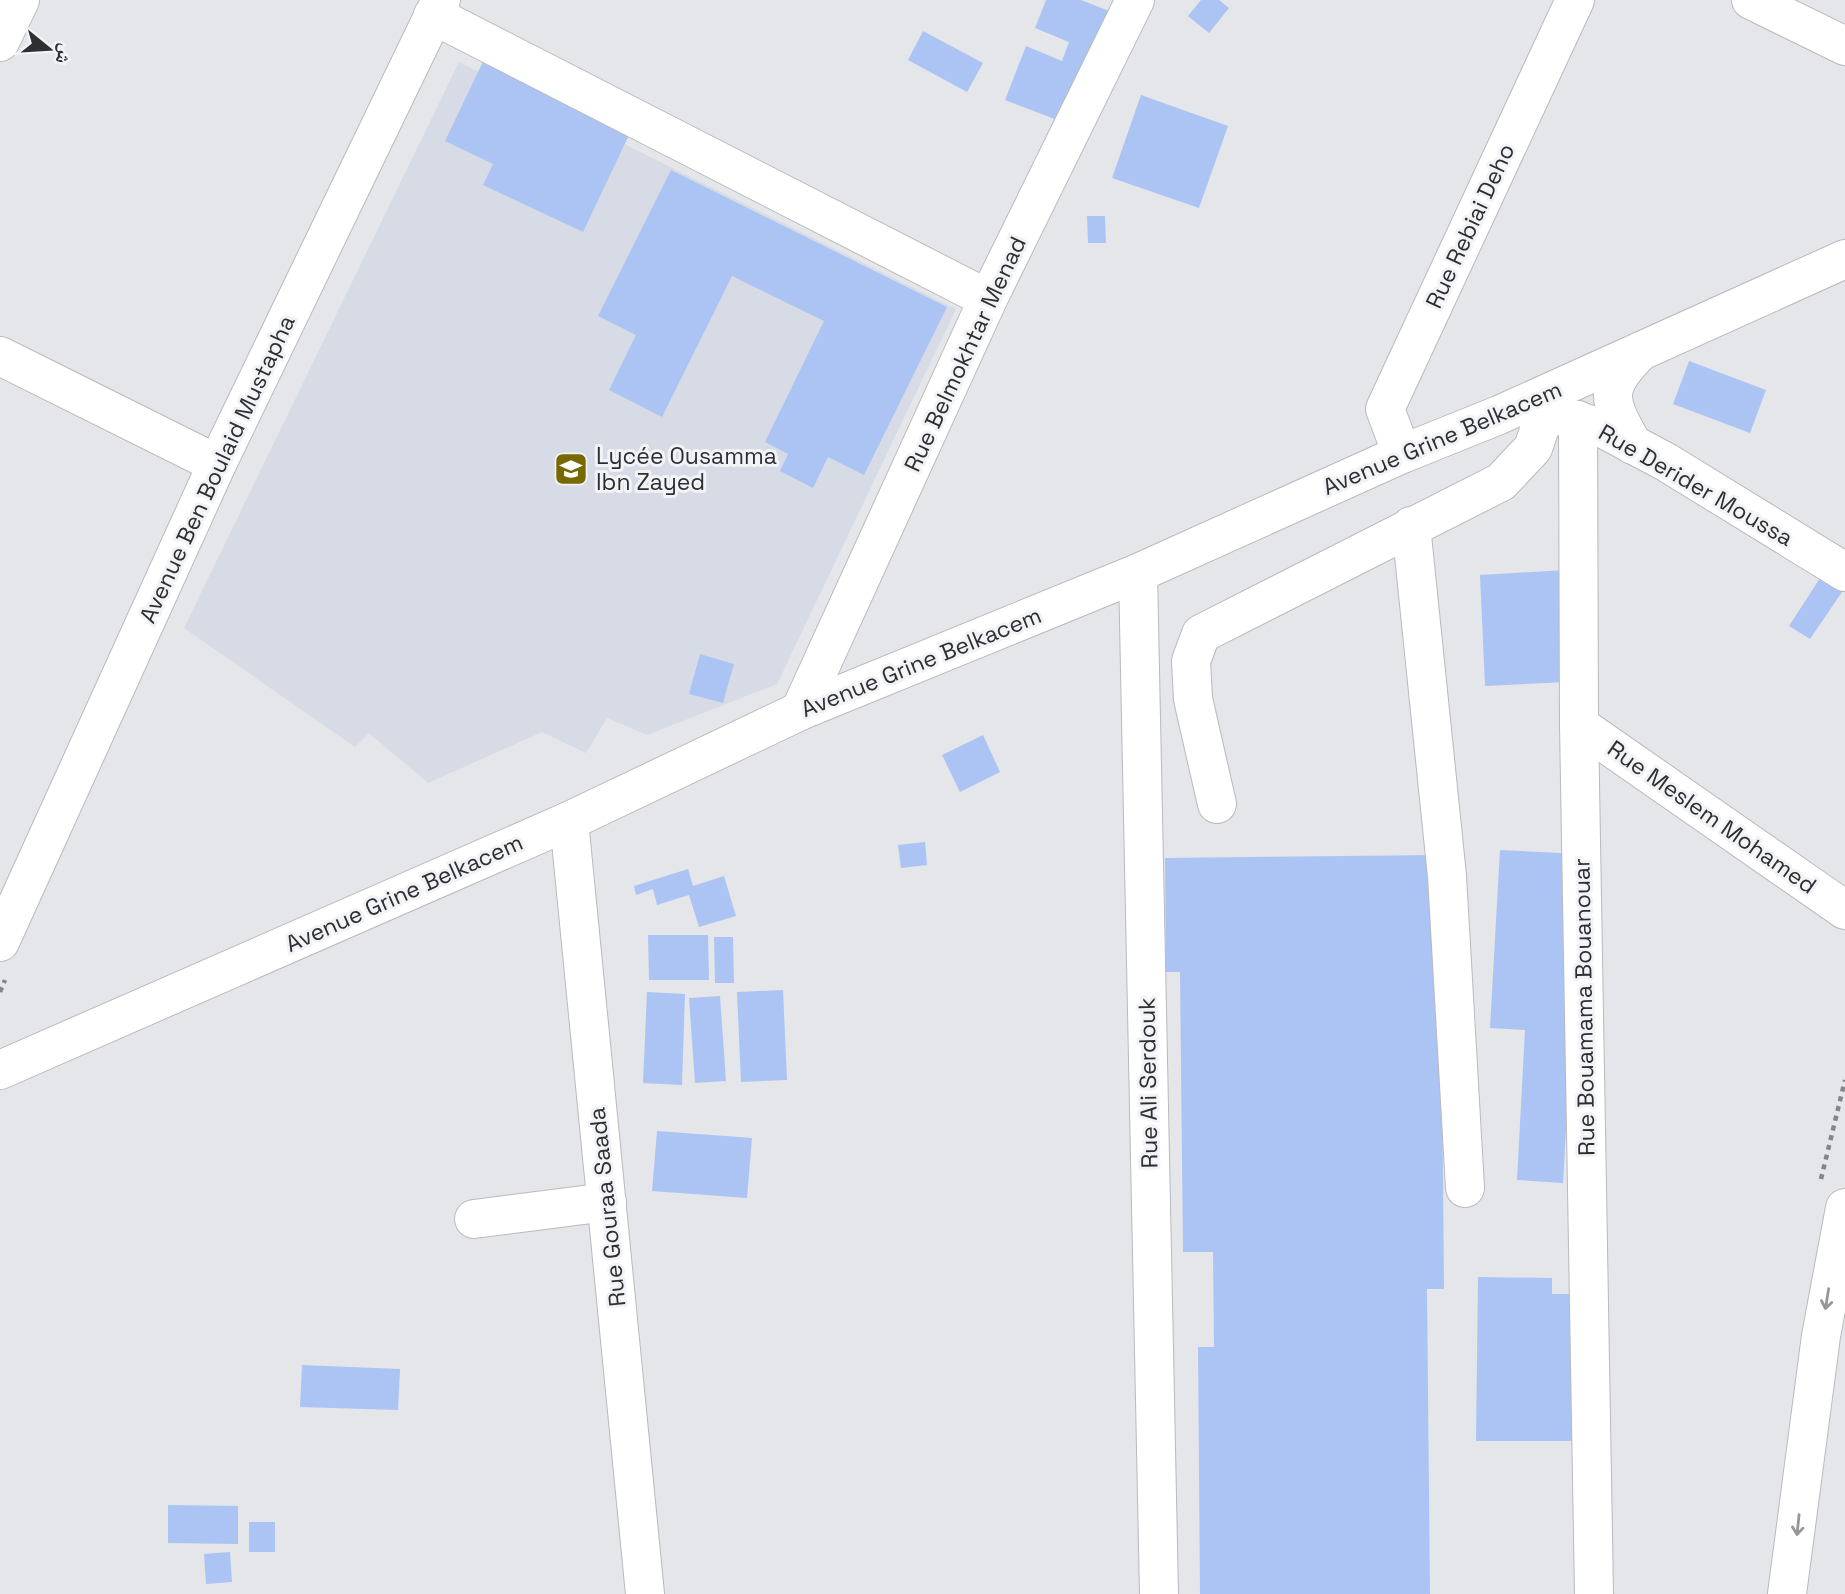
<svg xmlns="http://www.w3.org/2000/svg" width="1845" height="1594" font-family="'Space Grotesk','Noto Naskh Arabic',sans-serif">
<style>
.built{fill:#d7dbe5}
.building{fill:#acc4f3}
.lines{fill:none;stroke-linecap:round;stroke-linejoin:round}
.minor-casing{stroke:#b8babd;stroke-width:40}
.major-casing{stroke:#b8babd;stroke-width:40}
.path{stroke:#838587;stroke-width:4.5;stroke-dasharray:5 5;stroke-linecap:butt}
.minor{stroke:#fff;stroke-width:38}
.major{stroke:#fff;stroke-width:38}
.oneway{stroke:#969798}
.labels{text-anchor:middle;stroke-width:6;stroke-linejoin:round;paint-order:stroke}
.street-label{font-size:23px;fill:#2e2f30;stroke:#f2f3f7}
.poi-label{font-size:23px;fill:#2e2f30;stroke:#f2f3f7;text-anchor:start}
</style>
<rect width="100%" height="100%" fill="#e4e6e9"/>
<!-- built -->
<path class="built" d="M459 62 956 309 777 684 647 735 607 718 586 753 542 732 428 783 369 733 355 747 184 628Z"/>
<!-- building -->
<g class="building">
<path d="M1046 0H1081L1117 14 1073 126 1005 100 1026 46 1062 61 1069 42 1035 28Z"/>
<path d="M1201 0H1219L1229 8 1209 33 1188 16Z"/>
<path d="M923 31 983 63 967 92 908 60Z"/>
<path d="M489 49 638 116 583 232 483 185 493 164 445 141Z"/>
<path d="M1141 95 1228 126 1199 208 1112 178Z"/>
<path d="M671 170 947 307 864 475 828 457 813 488 780 471 788 454 765 442 824 321 732 276 662 417 609 390 636 335 598 316Z"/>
<path d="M1087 216H1105L1106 243H1088Z"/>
<path d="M1689 361 1766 390 1750 433 1673 404Z"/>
<path d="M1582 569 1588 681 1485 686 1480 575Z"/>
<path d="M1822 575 1844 589 1810 639 1789 626Z"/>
<path d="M700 654 734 664 723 703 689 694Z"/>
<path d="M983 735 1000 772 960 792 942 755Z"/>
<path d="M925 842 927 865 901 868 898 845Z"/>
<path d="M1500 850 1581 854 1563 1183 1517 1180 1525 1030 1490 1028Z"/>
<path d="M1440 855 1444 1289H1427L1430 1594H1200L1198 1347H1214L1213 1252H1183L1180 972H1166L1165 858Z"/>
<path d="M688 869 693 886 724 876 736 916 699 927 689 895 657 905 653 889 636 895 634 886Z"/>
<path d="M648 935H708L709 980H649Z"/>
<path d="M714 937H733L734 983H715Z"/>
<path d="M783 990 787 1080 741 1082 737 992Z"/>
<path d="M647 992 685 994 682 1085 643 1083Z"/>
<path d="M720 996 726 1081 695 1083 689 998Z"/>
<path d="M657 1131 752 1138 747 1198 652 1191Z"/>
<path d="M1478 1277 1552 1278V1294H1576L1575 1441H1476Z"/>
<path d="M302 1365 400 1369 398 1410 300 1407Z"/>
<path d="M168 1505 238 1506V1544L168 1543Z"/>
<rect x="249" y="1522" width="26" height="30"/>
<path d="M230 1552 232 1582 206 1584 204 1554Z"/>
</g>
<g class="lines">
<defs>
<g id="minor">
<path d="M1751 0 1845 46"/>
<path d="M433 15 988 299"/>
<path d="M0 42 20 0"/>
<path d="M0 356 217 464"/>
<path d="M1557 415 1602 428 1666 462 1845 572"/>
<path d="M1578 420 1579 725 1594 1594"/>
<path d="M1633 445C1608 400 1602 389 1641 351"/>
<path d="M1402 454 1385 409 1575 0"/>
<path d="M1411 526 1447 876 1465 1188"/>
<path d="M1138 573 1159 1594"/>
<path d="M800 711 988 299 1135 0"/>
<path d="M1579 725 1845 910"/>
<path d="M1217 804 1193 699 1191 661 1201 634 1501 482 1533 448 1545 413"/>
<path d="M569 821 645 1594"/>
<path d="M0 1070 569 821 800 711 1138 573 1402 454 1499 415 1845 259"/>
<path d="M474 1219 607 1202"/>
</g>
<g id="major">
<path d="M0 942 217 464 441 0"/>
<path d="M1787 1594 1821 1336 1845 1208"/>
</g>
</defs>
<!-- minor casing -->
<use href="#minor" class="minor-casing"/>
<!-- major casing -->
<use href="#major" class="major-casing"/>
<!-- path -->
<g class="path">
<path d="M0 992 5 980"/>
<path d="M1821 1179 1845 1080"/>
</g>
<!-- minor -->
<use href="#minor" class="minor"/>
<!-- major -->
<use href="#major" class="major"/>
</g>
<!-- one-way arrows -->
<defs><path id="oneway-shaft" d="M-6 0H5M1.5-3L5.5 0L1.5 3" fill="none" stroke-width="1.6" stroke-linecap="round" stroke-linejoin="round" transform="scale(1.75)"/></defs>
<g class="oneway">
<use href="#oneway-shaft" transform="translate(1827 1299) rotate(99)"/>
<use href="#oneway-shaft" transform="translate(1798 1525) rotate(96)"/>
</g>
<!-- icons -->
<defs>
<symbol id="school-square" viewBox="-11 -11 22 22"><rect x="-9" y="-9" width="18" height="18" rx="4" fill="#776900" stroke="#f2f3f7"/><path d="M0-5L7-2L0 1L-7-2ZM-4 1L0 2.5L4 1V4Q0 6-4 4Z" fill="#fff"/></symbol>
</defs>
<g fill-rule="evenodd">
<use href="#school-square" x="552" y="450" width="38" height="38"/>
</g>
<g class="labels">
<!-- street labels -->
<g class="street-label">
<text transform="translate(1470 226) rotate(-65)" y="8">Rue Rebiai Deho</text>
<text transform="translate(965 354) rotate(-65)" y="8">Rue Belmokhtar Menad</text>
<text transform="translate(1442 438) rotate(-23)" y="8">Avenue Grine Belkacem</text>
<text transform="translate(217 469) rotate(-65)" y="8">Avenue Ben Boulaid Mustapha</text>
<text transform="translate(1696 485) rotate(30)" y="8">Rue Derider Moussa</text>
<text transform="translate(921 662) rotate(-22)" y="8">Avenue Grine Belkacem</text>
<text transform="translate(1712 817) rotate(35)" y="8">Rue Meslem Mohamed</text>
<text transform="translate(404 893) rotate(-24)" y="8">Avenue Grine Belkacem</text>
<text transform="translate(1584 1007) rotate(-91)" y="8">Rue Bouamama Bouanouar</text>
<text transform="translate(1148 1083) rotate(-91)" y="8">Rue Ali Serdouk</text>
<text transform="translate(607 1207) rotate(-96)" y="8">Rue Gouraa Saada</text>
</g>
<!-- poi labels -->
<g class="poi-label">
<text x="596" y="464">Lycée Ousamma<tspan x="596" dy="26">Ibn Zayed</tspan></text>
</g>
</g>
<!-- north arrow -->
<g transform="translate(49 49) rotate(108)" stroke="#f2f3f7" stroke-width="5" paint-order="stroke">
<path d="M0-5L12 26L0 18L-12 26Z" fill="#2e2f30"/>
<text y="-10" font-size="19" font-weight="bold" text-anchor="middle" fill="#2e2f30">ش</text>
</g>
</svg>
